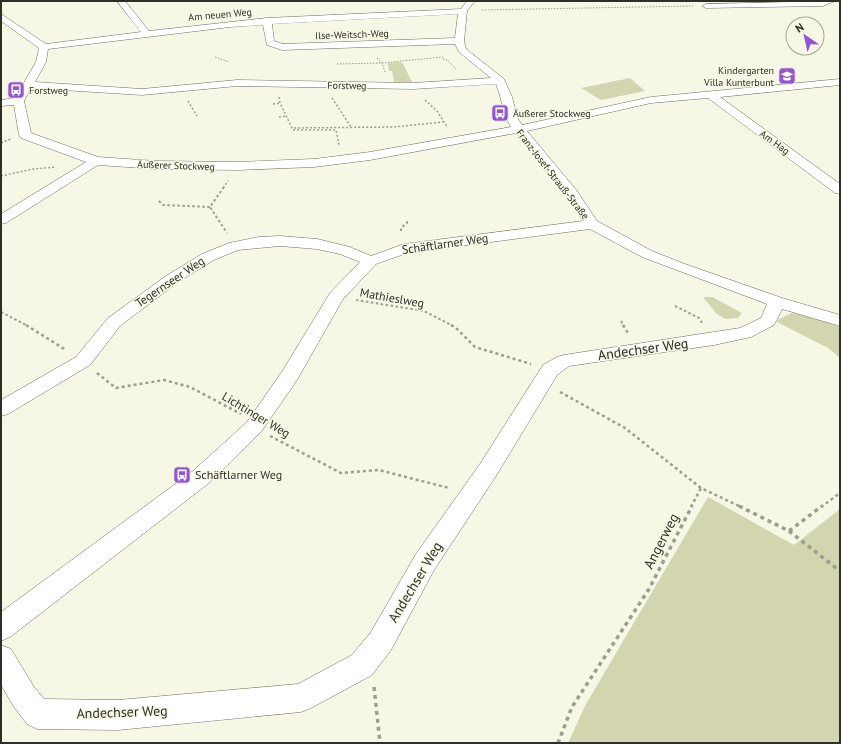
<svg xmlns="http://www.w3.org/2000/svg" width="841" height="744" font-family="'PT Sans',sans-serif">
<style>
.green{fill:#d3d5af}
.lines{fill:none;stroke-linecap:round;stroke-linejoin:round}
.street-casing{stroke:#6c6d5d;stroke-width:1}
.path-far4{stroke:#9d9e91;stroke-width:1;stroke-dasharray:1.5 1.5;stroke-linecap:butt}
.path-far3{stroke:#9d9e91;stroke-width:1.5;stroke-dasharray:2 2;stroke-linecap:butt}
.path-far2{stroke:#9d9e91;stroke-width:2;stroke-dasharray:2.5 2.5;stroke-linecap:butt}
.path-far1{stroke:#9d9e91;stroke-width:2.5;stroke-dasharray:3 3;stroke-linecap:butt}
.path{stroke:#9d9e91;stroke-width:3.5;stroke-dasharray:4 4;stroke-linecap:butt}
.street{fill:#fff;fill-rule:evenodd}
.labels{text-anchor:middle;stroke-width:3;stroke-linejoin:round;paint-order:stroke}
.far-street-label{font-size:10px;fill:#2f2f28;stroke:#f6f7e5}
.far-poi-label{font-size:10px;fill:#2f2f28;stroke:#f6f7e5;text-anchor:start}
.street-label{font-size:12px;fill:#2f2f28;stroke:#f6f7e5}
.poi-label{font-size:12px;fill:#2f2f28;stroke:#f6f7e5;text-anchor:start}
.near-street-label{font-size:14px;fill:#2f2f28;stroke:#f6f7e5}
</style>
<rect width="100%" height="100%" fill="#f6f7e5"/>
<!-- green -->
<g class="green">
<path d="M400 62 403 64 412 82H394L392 71H389L388 63Z"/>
<path d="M630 78 645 91 601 100 581 88Z"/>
<path d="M703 297H712L742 313 738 318 725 319 716 313Z"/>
<path d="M792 313 811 317 840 327V358L828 348 777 322 779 319Z"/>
<path d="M708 497 794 545 840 509V743H568L586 704Z"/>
</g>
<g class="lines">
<defs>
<g id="street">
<path d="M117 1H125L149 31 267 18 461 9 467 1H475L467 11 464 41 466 49 504 79 512 97 518 119 522 125 651 97 840 79V85L720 97 840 184V194L835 193 708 98 651 103 527 131 577 191 597 221 652 251 682 263 782 298 840 315V326L782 309 774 325 751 337 714 345 569 366 557 375 496 476 434 570 391 650 372 675 311 708 301 712 118 730 37 729 27 724 14 707 1 685V645L11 649 34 687 44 699 118 700 298 684 352 655 371 632 416 554 480 464 543 365 557 357 564 355 740 328 761 318 767 304 642 257 590 229 407 253 376 264 343 299 297 380 261 432 209 483 10 637 1 641V612L193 471 247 422 283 370 330 293 360 262 340 254 317 249 280 246 238 250 214 260 178 282 120 326 90 365 8 414 1 416V400L76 357 108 318 166 276 202 254 229 243 259 237 280 236 317 239 350 247 371 256 404 244 583 221 567 196 516 133 370 160 314 167 238 170 156 169 98 165 6 223 1 224V214L86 162 21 138 19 135 14 105 1 106V100L15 98 36 62 39 48 1 21V14L46 44 141 32ZM458 14 455 38 283 44 274 41 272 24ZM263 25 267 45 282 50 455 44 459 52 491 78 413 83 237 80 142 89 35 82 46 62 48 49 230 27ZM496 84C502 98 503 116 511 127L370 152 314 159 238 162 156 161 98 157 31 133 24 101 31 88 142 95 237 86 413 89Z"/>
<path d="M835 1 823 6 706 8 702 6 706 4Z"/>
</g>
</defs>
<!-- street casing -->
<use href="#street" class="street-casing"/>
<!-- path-far4 -->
<g class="path-far4">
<path d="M482 10 693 6"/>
<path d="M215 57 229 62"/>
<path d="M377 58 382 63 385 72"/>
<path d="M443 59 447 60 456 69"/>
<path d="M337 64 382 63 443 57"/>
</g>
<!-- path-far3 -->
<g class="path-far3">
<path d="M279 97 280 103 292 128 394 127 443 122"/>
<path d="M332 98 351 127"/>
<path d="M425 100 437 111 448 128"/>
<path d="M188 101 197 116"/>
<path d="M273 104 280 103"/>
<path d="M279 117 286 116"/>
<path d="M293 130H336L339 145"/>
<path d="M1 143 11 139"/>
<path d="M1 176 33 169 56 167"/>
<path d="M223 188 228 181"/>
</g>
<!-- path-far2 -->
<g class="path-far2">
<path d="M224 187 210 207 227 233"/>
<path d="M159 201 163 205 210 207"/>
<path d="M401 231V228L407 223V219"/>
<path d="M356 300 424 311 453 326"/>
<path d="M675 306 699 318 702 323"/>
<path d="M1 312 28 326"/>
<path d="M621 321 624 326"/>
</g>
<!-- path-far1 -->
<g class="path-far1">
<path d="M26 325 66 350"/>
<path d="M451 325 456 328 475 347 531 364"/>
<path d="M623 325 629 335"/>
<path d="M97 373 116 388 164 380 190 387 241 414"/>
<path d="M560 392 625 428 701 488 741 507"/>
<path d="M270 436 341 473 379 470 449 488"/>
<path d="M691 507 701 488"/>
<path d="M821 507 840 493"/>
</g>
<!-- path -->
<g class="path">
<path d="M739 506 789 531 822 506"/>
<path d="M789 531 840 571"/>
<path d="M374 687 380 743"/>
<path d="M558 743 572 707 649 589 692 506"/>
</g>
<!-- street -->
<use href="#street" class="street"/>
</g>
<!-- icons -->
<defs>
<symbol id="school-square" viewBox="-11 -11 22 22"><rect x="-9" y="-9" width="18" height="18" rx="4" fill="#9356cd" stroke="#f6f7e5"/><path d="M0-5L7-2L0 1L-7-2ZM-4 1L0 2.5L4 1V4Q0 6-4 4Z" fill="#fff"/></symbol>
<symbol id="bus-square" viewBox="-11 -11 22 22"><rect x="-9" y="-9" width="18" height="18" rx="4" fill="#9356cd" stroke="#f6f7e5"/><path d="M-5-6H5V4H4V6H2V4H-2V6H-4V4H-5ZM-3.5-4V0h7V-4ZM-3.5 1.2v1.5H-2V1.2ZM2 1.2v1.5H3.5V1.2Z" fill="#fff"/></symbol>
</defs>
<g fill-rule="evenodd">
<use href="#school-square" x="777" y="66" width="20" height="20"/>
<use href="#bus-square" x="6" y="80" width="20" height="20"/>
<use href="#bus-square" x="490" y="103" width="20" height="20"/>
<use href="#bus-square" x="172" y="465" width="20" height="20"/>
</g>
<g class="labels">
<!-- far-street labels -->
<g class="far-street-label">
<text transform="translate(220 14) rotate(-5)" y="4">Am neuen Weg</text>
<text transform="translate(352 34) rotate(-2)" y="4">Ilse-Weitsch-Weg</text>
<text transform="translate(347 85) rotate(1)" y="4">Forstweg</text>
<text transform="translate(775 142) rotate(36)" y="4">Am Hag</text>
<text transform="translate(176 165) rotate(2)" y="4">Äußerer Stockweg</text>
<text transform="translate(553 174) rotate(52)" y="4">Franz-Josef-Strauß-Straße</text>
</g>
<!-- far-poi labels -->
<g class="far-poi-label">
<text x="774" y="74" text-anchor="end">Kindergarten<tspan x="774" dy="12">Villa Kunterbunt</tspan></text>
<text x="29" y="94">Forstweg</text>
<text x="513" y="117">Äußerer Stockweg</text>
</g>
<!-- street labels -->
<g class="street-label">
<text transform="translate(445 244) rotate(-8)" y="4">Schäftlarner Weg</text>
<text transform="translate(170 282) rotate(-34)" y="4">Tegernseer Weg</text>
<text transform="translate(392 298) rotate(10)" y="4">Mathieslweg</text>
<text transform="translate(256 415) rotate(31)" y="4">Lichtinger Weg</text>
</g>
<!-- poi labels -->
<g class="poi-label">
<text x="195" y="479">Schäftlarner Weg</text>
</g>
<!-- near-street labels -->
<g class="near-street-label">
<text transform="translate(643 349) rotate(-8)" y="5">Andechser Weg</text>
<text transform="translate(661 541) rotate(-63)" y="5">Angerweg</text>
<text transform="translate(415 582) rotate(-59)" y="5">Andechser Weg</text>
<text transform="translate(122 712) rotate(-2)" y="5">Andechser Weg</text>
</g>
</g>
<!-- border -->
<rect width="841" height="744" fill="none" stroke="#2f2f28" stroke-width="4"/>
<!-- north arrow -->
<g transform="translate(805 36) rotate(326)"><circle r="19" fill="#f6f7e5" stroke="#a6a799"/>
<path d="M0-3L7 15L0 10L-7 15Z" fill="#9356cd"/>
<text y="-6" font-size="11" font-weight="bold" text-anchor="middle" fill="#2f2f28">N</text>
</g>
</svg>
